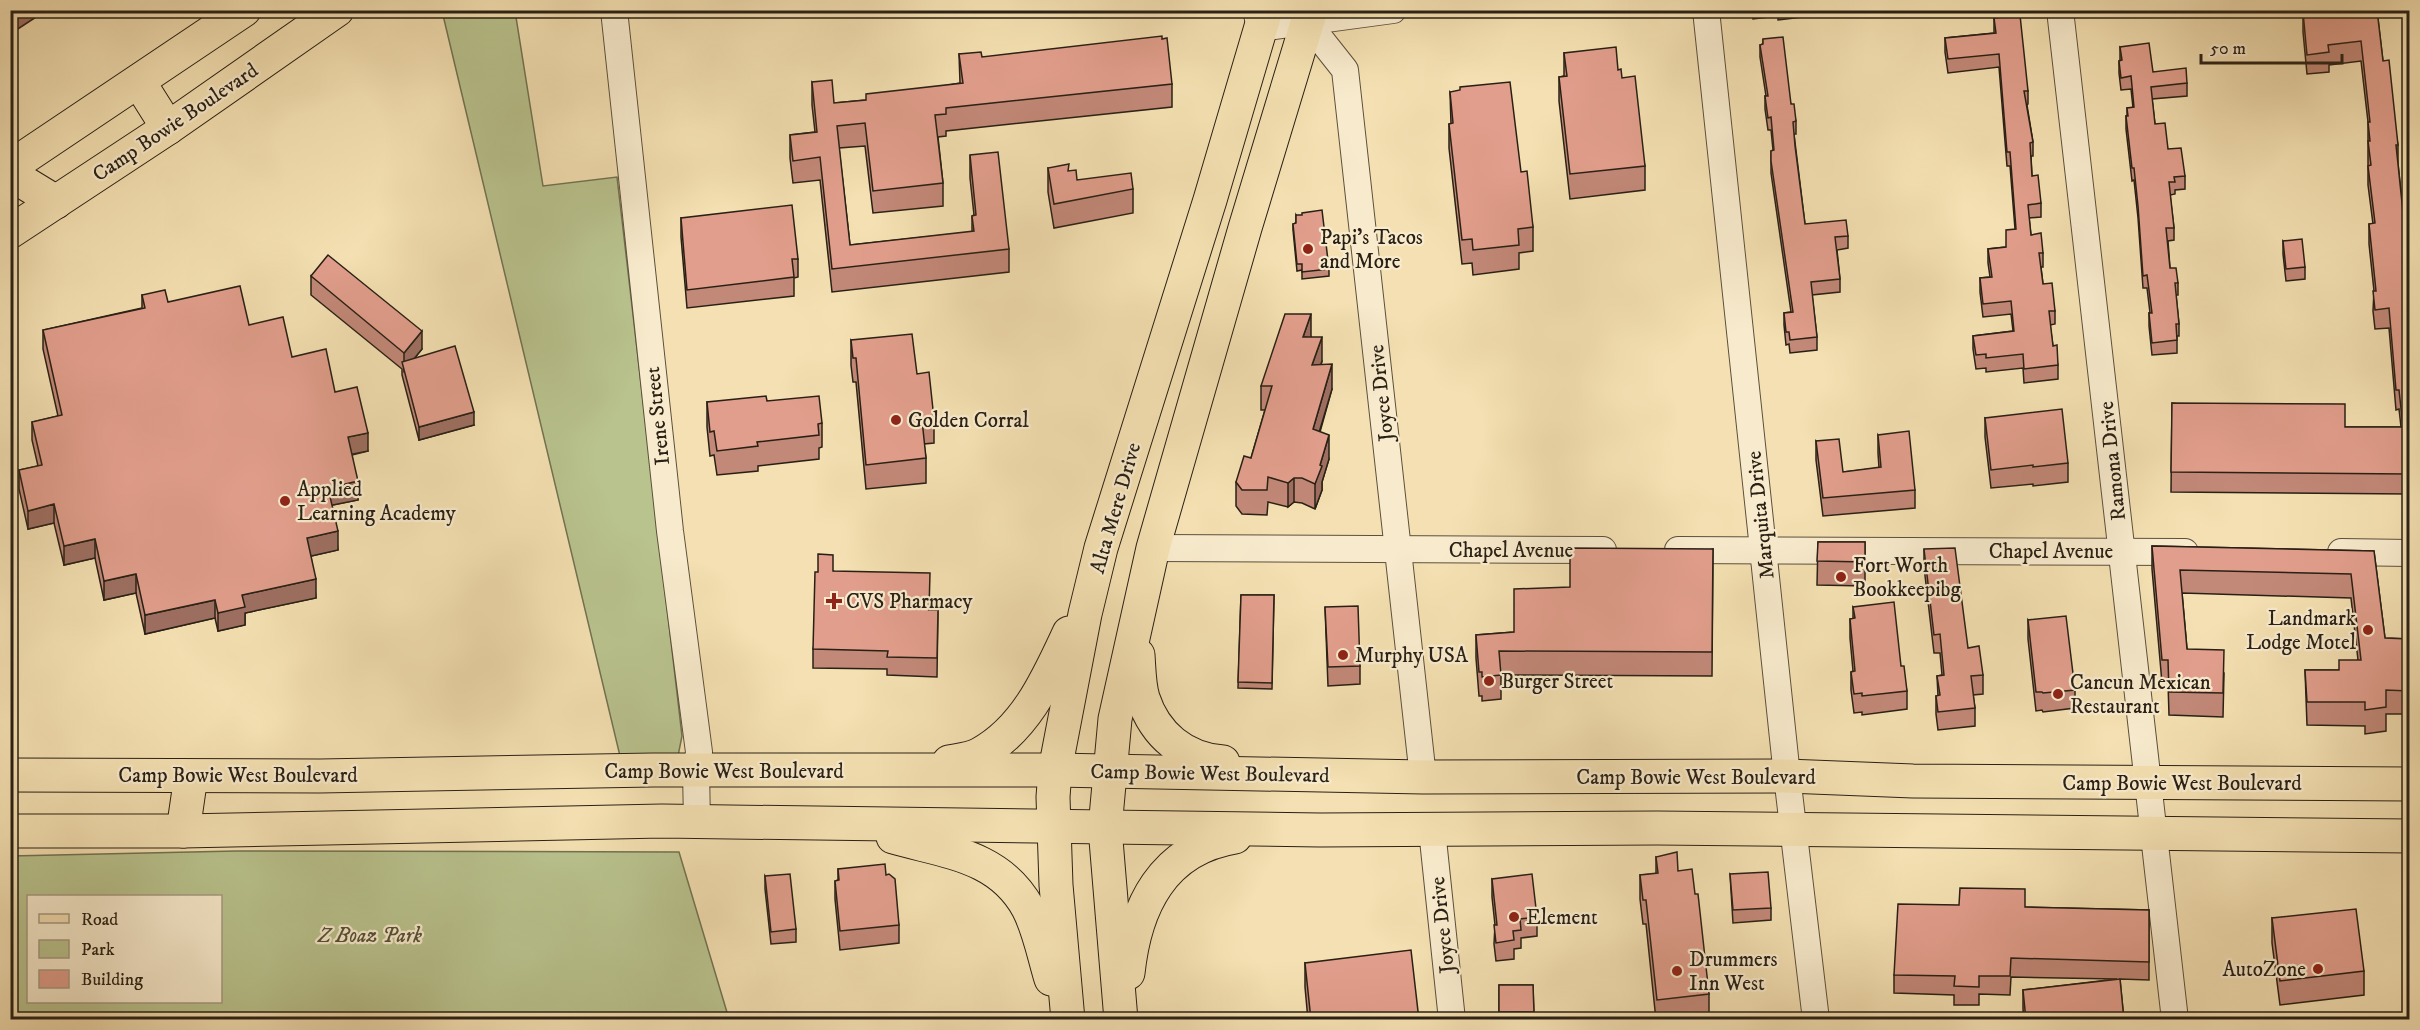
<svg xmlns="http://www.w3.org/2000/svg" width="2420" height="1030" font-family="'IM FELL DW Pica',serif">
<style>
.green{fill:#b9c38e;stroke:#717252;stroke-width:1.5;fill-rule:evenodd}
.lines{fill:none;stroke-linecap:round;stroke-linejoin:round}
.minor-casing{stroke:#5c503c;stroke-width:28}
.major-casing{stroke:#292015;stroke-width:35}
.minor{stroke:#f8ebcd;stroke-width:26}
.major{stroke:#f4e0b2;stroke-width:33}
.wall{fill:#c28878;stroke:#292015;stroke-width:1.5}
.shaded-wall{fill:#9e6f62;stroke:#292015;stroke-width:1.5}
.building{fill:#e19e8c;stroke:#292015;stroke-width:1.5}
.poi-dot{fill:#8f2418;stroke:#f8ebcd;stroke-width:2}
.labels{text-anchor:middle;stroke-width:4.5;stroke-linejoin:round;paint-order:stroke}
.street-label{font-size:21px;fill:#292015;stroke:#f8ebcd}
.poi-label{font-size:21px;fill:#292015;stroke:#f8ebcd;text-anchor:start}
.park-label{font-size:21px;font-style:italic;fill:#545139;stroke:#f8ebcd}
</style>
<rect width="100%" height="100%" fill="#f4e0b2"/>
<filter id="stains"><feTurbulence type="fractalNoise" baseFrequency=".00333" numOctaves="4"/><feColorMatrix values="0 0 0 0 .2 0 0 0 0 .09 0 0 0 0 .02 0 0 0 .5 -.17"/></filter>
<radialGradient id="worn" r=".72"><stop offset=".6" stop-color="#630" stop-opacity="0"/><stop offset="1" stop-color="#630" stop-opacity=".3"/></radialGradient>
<!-- green -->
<g class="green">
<path d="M442 11H515L543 186 617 177 682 736 678 756H620Z"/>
<path d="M236 851 679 852 729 1019H11V856ZM28 896H220V1002H28Z"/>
</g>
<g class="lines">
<defs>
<g id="minor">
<path d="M614 10 670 531 699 752 696 771 697 822"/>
<path d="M1706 10 1787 776 1816 1020"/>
<path d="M2060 10 2175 1020"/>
<path d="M1257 14 1260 28 1393 10"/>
<path d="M1307 22 1345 70 1423 777"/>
<path d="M1153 548 1603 550"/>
<path d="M1678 550 2185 552"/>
<path d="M2341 552 2410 553"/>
<path d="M1432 830 1452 1020"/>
</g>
<g id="major">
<path d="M139 82 168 128"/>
<path d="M10 167 244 10"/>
<path d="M10 174 56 202"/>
<path d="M10 232 168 128 337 10"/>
<path d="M1138 655C1139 669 1139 685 1143 698 1155 735 1184 759 1223 762"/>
<path d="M949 762C959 760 971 759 980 754 1026 729 1048 678 1069 633"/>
<path d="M10 775 320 776 653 770H1055L1423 777 1787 776 1913 781 2410 784"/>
<path d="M10 831H183L662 821 1320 830 1657 828 2410 836"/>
<path d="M183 831 191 776"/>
<path d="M893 837C945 852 999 855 1028 908 1039 929 1044 956 1051 979"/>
<path d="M1128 973C1135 907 1162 849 1235 837"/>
<path d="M1068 1020 1056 885 1053 797 1055 770 1085 614 1101 548 1210 200 1266 10"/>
<path d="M1121 1020 1105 828 1115 719 1153 548 1245 228 1311 10"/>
</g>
</defs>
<!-- minor casing -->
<use href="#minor" class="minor-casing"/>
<!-- major casing -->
<use href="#major" class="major-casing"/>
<!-- minor -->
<use href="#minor" class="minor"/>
<!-- major -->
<use href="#major" class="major"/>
</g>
<!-- wall -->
<g class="wall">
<path d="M530 10H569V13L545 16V11L530 13Z"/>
<path d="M1752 10H1802V17L1778 20V16L1753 19Z"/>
<path d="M2377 10 2383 61 2398 145V163L2409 270V494L2171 492 2172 403 2345 427H2401L2399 409 2396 410 2389 328 2375 329 2373 311 2374 291 2369 244V224H2373L2368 185V122L2361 61 2329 65V72L2307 74 2303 32V12Z"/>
<path d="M1994 18 2028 91V104L2027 105 2033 142V156H2031L2032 176 2041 203V217L2029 218 2031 235 2043 253V267H2041L2043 284 2055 311V324L2050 325 2053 346 2058 365V379L2024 383 2023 368 1986 372V368L1976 369 1973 349V336L2013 331 2011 314 1983 317 1980 292V278L1990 277 1988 263V249L2006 247 2015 229 2010 166H2007L1999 67 1948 73 1945 52V38L1994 33Z"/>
<path d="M1763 39 1791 104 1796 121V134H1794L1805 224 1848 236V248L1837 250 1840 279V292L1812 295 1817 337V350L1790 353 1789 344 1786 345 1784 325V313L1791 312 1771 173V151L1773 150 1771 130H1768L1765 109V96H1766L1760 57V45L1763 44Z"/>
<path d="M2120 47 2153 72 2187 83V96L2152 99 2155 124 2168 149 2185 176V189L2175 190V194L2170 195 2174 228V240L2168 241 2170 268 2178 283V295H2176L2179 324V336H2177V353L2152 355 2149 326V313H2150L2147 288H2143L2138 218 2134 180 2132 181 2126 129V116H2127V108H2133L2131 89 2121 90 2119 73V61L2120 60Z"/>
<path d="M1564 53 1618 70 1622 78 1645 166V190L1570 199 1559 101V77L1564 76Z"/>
<path d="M959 54 1172 84V107L946 131V136L938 137 943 183V206L873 213 865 146 839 148 850 245 972 232V216L974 215 970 178V155L1009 249V272L832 292 820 180 793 183 790 158V135L815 132 812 105V82L834 103 866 100 960 83Z"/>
<path d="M1450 92 1521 172 1533 227V251L1519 253V269L1473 275 1472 263 1462 264 1449 148V124H1451Z"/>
<path d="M1048 168 1077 180 1133 189V213L1054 228 1048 192Z"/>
<path d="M1296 215 1329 269V276L1302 279V270L1297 271 1293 230V224L1296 223Z"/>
<path d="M681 218 798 259V277L794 278V296L687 308 681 237Z"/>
<path d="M2283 241 2305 267V279L2286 281 2283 254Z"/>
<path d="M311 276 422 349 414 359 474 425 419 440 402 375V369L311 295Z"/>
<path d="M142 295 249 325 335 392 368 451 352 455 358 500 332 505 338 550 311 556 316 598 245 613V625L218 631 215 618 145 634 136 593 104 600 95 558 64 565 54 523 28 529 19 489V470L38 466 32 440V422L58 416 43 349V330L142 308Z"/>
<path d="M1311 337 1322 361 1321 365 1332 389 1320 432 1329 459 1322 482V490L1315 509 1302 503 1294 502 1288 507 1268 502 1267 515 1242 514 1236 506V482L1251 458 1265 410H1261V386Z"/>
<path d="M851 340 934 419V443L924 444 926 458V483L866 489 856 382H853L851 365Z"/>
<path d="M767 401 822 423V447L819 448V459L758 466V471L717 475 714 455 710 456 707 427V402Z"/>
<path d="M1985 418 2068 463V482L2033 486V484L1991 488 1985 437Z"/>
<path d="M1878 435 1915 490V508L1823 516 1816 460V441L1843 472 1879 468 1878 453Z"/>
<path d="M1818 542H1865V586L1817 585Z"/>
<path d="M2152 546 2374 551 2385 638 2409 639V714H2386V731L2365 734V726L2307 725 2305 670H2339L2358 660 2351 598 2182 593 2187 649 2224 673 2223 717 2169 715 2168 683H2162L2152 569Z"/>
<path d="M1713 549 1712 676 1501 675V699L1482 701V696H1479L1476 658V635L1514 632 1570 587Z"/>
<path d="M1924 549 1968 648 1983 675V694L1973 695 1975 708V726L1938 730 1936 714V696H1938L1937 676 1942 675 1940 653H1934L1924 567Z"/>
<path d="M833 571 930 610H938L937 677 887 675V669L813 668V649Z"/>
<path d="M1241 595H1274L1272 689 1238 688Z"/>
<path d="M1325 607 1360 666V684L1328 686Z"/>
<path d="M1853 607 1901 666 1907 691V709L1862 715V712L1854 713 1851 690V672L1853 671 1850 638V619H1853Z"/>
<path d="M2028 620 2075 690V708L2043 712 2042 710 2036 711 2028 639Z"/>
<path d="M1656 857 1678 871 1695 894 1709 994V1018L1699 1020H1656L1646 924H1643L1640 899V875L1656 874Z"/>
<path d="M838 869 886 875 899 925V943L840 950 835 899V881L838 880Z"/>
<path d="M1730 874 1771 908V920L1733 923Z"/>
<path d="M765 876 796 929V942L771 944 765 889Z"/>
<path d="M1492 879 1537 917V936L1521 938V948L1514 949V959L1496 961 1494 944 1495 925 1492 897Z"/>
<path d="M2025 907 2149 910V980L2120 979 2124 1020H2024L2023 1009V990L2117 979 2011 977 2010 995 1979 994V1005H1954V995L1894 993V975Z"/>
<path d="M2272 918 2364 971V995L2280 1005 2272 943Z"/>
<path d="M1305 963 1419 1020H1308L1305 987Z"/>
<path d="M1499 985H1533L1534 1020H1499Z"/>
</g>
<!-- shaded-wall -->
<g class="shaded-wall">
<path d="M10 10H47L10 34Z"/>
<path d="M1311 314V338L1303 337Z"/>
<path d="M422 331V349L404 371V353Z"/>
<path d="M1322 337V361L1312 389V365Z"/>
<path d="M1332 364V389L1313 453V429Z"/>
<path d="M474 412V425L419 440V427Z"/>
<path d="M368 433V451L348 455V437Z"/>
<path d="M1329 435V459L1322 482V490L1315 509V484L1320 465Z"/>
<path d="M1294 478V502L1288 507V483Z"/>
<path d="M358 481V500L328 506V488Z"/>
<path d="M54 504V523L28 529V511Z"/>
<path d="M338 531V550L307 557V538Z"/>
<path d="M95 539V558L64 565V546Z"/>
<path d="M136 574V593L104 600V581Z"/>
<path d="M316 579V598L245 613V625L218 631V613L242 595Z"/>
<path d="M215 600V618L145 634V615Z"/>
</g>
<!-- building -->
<g class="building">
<path d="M2317 10H2377L2383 61 2389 60 2398 145H2396L2409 270V474L2171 472 2172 403 2345 404V427H2403L2399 390H2396L2389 308 2375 310 2373 291H2376L2369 224 2375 223 2368 166 2371 165 2368 141H2370L2368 122H2370L2361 41 2328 45 2329 52 2307 55 2303 12Z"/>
<path d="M2020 15 2028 91H2024L2033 142 2030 143 2032 176 2038 175 2041 203 2028 205 2031 235 2041 233 2043 253H2039L2043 284 2052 283 2055 311H2049L2053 346 2057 345 2058 365 2024 369 2023 354 1986 358V354L1976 355 1973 336 2014 331 2011 301 1983 304 1980 278 1992 277 1988 249 2006 247V230L2016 229 2010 152H2007L1999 54 1948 59 1945 38 1996 33 1994 18Z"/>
<path d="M1162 36V39L1167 38 1172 84 946 108V114L935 115 943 183 873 191 865 123 837 126 850 245 974 231 972 216 976 215 970 155 998 152 1009 249 832 269 820 157 793 161 790 135 817 132 812 82 832 80 834 103 866 100V94L963 83 959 54 981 52 982 57Z"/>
<path d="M1783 37 1791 104H1794L1796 121 1793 122 1795 146 1805 224 1846 220 1848 236 1835 237 1840 279 1811 282 1817 337 1790 340 1789 332H1786L1784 313 1793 312 1771 161V151L1774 150 1771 117 1768 118 1765 96H1768L1760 45 1763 44V39Z"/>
<path d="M2149 43 2153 72 2186 68 2187 83 2151 87 2155 124 2165 123 2168 149 2181 148 2185 176 2174 177 2175 182H2169L2174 228H2166L2170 268H2176L2178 283H2175L2179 324H2176L2177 340 2152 343 2149 313H2152L2147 275 2143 276 2138 206 2134 168H2132L2126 116H2128L2127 108 2134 107 2131 76 2121 78 2119 61 2122 60 2120 47Z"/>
<path d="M1616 47 1618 70 1621 69 1622 78 1635 76 1645 166 1570 174 1559 77 1567 76 1564 53Z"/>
<path d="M1510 82 1521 172 1527 171 1533 227 1518 229 1519 245 1473 250 1472 239 1462 240 1449 124 1453 123 1450 92 1460 90V87Z"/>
<path d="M1069 164 1068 171 1076 170 1077 180 1131 173 1133 189 1054 204 1048 168Z"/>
<path d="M792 205 798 259H792L794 277 687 290 681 218Z"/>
<path d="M1322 210 1329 269 1302 272V264H1297L1293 224 1296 223V215H1302V213Z"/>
<path d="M2302 239 2305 267 2286 269 2283 241Z"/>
<path d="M328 255 422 331 404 353 311 276Z"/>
<path d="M240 286 249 325 283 317 292 357 326 349 335 392 357 387 368 433 348 437 358 481 328 488 338 531 307 538 316 579 242 595 245 607 218 613 215 600 145 615 136 574 104 581 95 539 64 546 54 504 28 511 19 470 42 465 32 422 62 415 43 330 145 308 142 295 165 290 168 302Z"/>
<path d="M1285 314H1311L1303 337H1322L1312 365 1332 364 1313 429 1329 435 1320 465 1322 466 1315 484 1302 478H1294L1288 483 1268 477 1267 490H1242L1236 482 1244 456 1251 458 1272 386H1261Z"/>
<path d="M912 334 917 374 929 372 934 419 922 420 926 458 866 465 856 358H853L851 340Z"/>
<path d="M455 346 474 412 419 427 402 362Z"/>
<path d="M766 396 767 401 819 396 822 423 818 424 819 435 757 442 758 446 717 451 714 431 710 432 707 402Z"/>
<path d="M2062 409 2068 463 2033 467V465L1991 470 1985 418Z"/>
<path d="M1909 431 1915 490 1823 498 1816 441 1839 439 1843 472 1881 467 1878 435Z"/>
<path d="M1818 542H1865V562L1817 561Z"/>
<path d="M2152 546 2374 551 2385 638 2409 639V691L2386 690V707L2365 710V702H2307L2305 670H2339V660H2361L2351 574 2180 570 2187 649 2224 650 2223 693 2169 692 2168 660H2162Z"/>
<path d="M1570 548 1713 549 1712 652 1499 651 1501 675 1482 677V672H1479L1476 635 1514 632V589L1570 587Z"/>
<path d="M1955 548 1968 648 1979 646 1983 675 1971 676 1975 708 1938 712 1936 696 1940 695 1937 676 1944 675 1940 634 1934 635 1924 549Z"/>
<path d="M818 554 833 555V571L930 573 929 610H938L937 658 887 657 888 651 813 649 815 572H818Z"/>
<path d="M1241 595H1274L1272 683 1238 682Z"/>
<path d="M1894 602 1901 666H1904L1907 691 1862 696V693L1854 694 1851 672 1855 671 1850 619 1855 618 1853 607Z"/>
<path d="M1358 606 1360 666 1328 667 1325 607Z"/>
<path d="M2066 616 2075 690 2043 693 2042 692H2036L2028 620Z"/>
<path d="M1677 852 1678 871 1692 869 1695 894H1698L1709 994 1657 1000 1646 900H1643L1640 875 1658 873 1656 857Z"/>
<path d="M885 864 886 875 889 874 895 879 899 925 840 931 835 881 839 880 838 869Z"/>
<path d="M1768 872 1771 908 1733 910 1730 874Z"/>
<path d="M790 874 796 929 771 932 765 876Z"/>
<path d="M1532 874 1537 917 1520 919 1521 930 1513 931 1514 940 1496 943 1494 925H1497L1492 879Z"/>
<path d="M1960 888 2025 889V907L2149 910V962L2011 958 2010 976H1979V987L1954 986 1955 976 1894 975 1898 904 1959 905Z"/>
<path d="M2356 909 2364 971 2280 981 2272 918Z"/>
<path d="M1411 950 1419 1020H1311L1305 963Z"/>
<path d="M2120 979 2124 1020H2026L2023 990Z"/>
<path d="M1499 985H1533L1534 1012H1499Z"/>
</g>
<!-- markers -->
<g class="poi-dot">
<circle cx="1308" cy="249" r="6"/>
<circle cx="896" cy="420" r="6"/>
<circle cx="285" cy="501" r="6"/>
<circle cx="1841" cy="577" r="6"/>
<path d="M831 592h6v6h6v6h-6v6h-6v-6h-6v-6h6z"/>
<circle cx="2368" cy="630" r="6"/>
<circle cx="1343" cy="655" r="6"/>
<circle cx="1489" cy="681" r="6"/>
<circle cx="2058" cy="694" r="6"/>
<circle cx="1514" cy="917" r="6"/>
<circle cx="2318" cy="969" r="6"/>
<circle cx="1677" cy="971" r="6"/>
</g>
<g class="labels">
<!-- street labels -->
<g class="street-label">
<text transform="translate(175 122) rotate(-34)" y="7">Camp Bowie Boulevard</text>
<text transform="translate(1381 393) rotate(-96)" y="7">Joyce Drive</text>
<text transform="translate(657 416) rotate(-96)" y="7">Irene Street</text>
<text transform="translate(2112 461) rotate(-96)" y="7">Ramona Drive</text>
<text transform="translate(1115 508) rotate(-74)" y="7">Alta Mere Drive</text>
<text transform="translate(1760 515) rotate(-96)" y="7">Marquita Drive</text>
<text x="1511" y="557">Chapel Avenue</text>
<text x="2051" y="558">Chapel Avenue</text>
<text x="724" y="778">Camp Bowie West Boulevard</text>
<text transform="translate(1210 773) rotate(1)" y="7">Camp Bowie West Boulevard</text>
<text x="238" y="782">Camp Bowie West Boulevard</text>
<text x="1696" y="784">Camp Bowie West Boulevard</text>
<text x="2182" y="790">Camp Bowie West Boulevard</text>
<text transform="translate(1442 925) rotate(-96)" y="7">Joyce Drive</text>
</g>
<!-- poi labels -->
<g class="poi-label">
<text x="1320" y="244">Papi's Tacos<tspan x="1320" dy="24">and More</tspan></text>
<text x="908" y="427">Golden Corral</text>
<text x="297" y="496">Applied<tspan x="297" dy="24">Learning Academy</tspan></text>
<text x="1853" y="572">Fort Worth<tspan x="1853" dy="24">Bookkeepibg</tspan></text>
<text x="846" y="608">CVS Pharmacy</text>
<text x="2356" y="625" text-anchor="end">Landmark<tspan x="2356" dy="24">Lodge Motel</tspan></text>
<text x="1355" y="662">Murphy USA</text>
<text x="1501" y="688">Burger Street</text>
<text x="2070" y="689">Cancun Mexican<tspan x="2070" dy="24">Restaurant</tspan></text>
<text x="1526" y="924">Element</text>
<text x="1689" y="966">Drummers<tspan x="1689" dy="24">Inn West</tspan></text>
<text x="2306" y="976" text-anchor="end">AutoZone</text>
</g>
<!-- park labels -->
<g class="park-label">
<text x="370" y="942">Z Boaz Park</text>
</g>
</g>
<!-- margin -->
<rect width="2420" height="1030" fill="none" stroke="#f4e0b2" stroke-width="36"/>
<rect x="12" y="12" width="2396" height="1006" fill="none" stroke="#292015" stroke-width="3"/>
<rect x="18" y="18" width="2384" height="994" fill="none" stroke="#292015" stroke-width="1.5"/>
<!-- legend -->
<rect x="27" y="895" width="195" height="108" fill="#f8ebcd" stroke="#a59a83" stroke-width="1.5"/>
<rect x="39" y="914" width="30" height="9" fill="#f4e0b2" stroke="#a59a83" stroke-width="1.5"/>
<text x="81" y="925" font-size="18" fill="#292015">Road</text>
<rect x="39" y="940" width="30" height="18" fill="#b9c38e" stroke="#a59a83" stroke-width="1.5"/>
<text x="81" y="955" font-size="18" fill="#292015">Park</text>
<rect x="39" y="970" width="30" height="18" fill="#e19e8c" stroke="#a59a83" stroke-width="1.5"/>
<text x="81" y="985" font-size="18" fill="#292015">Building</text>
<!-- scale -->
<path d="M2201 54v9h141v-9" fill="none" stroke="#292015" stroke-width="3"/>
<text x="2210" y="54" font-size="18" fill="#292015" stroke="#f8ebcd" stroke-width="4.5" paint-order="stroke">50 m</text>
<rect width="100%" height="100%" filter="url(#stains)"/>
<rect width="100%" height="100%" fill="url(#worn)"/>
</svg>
